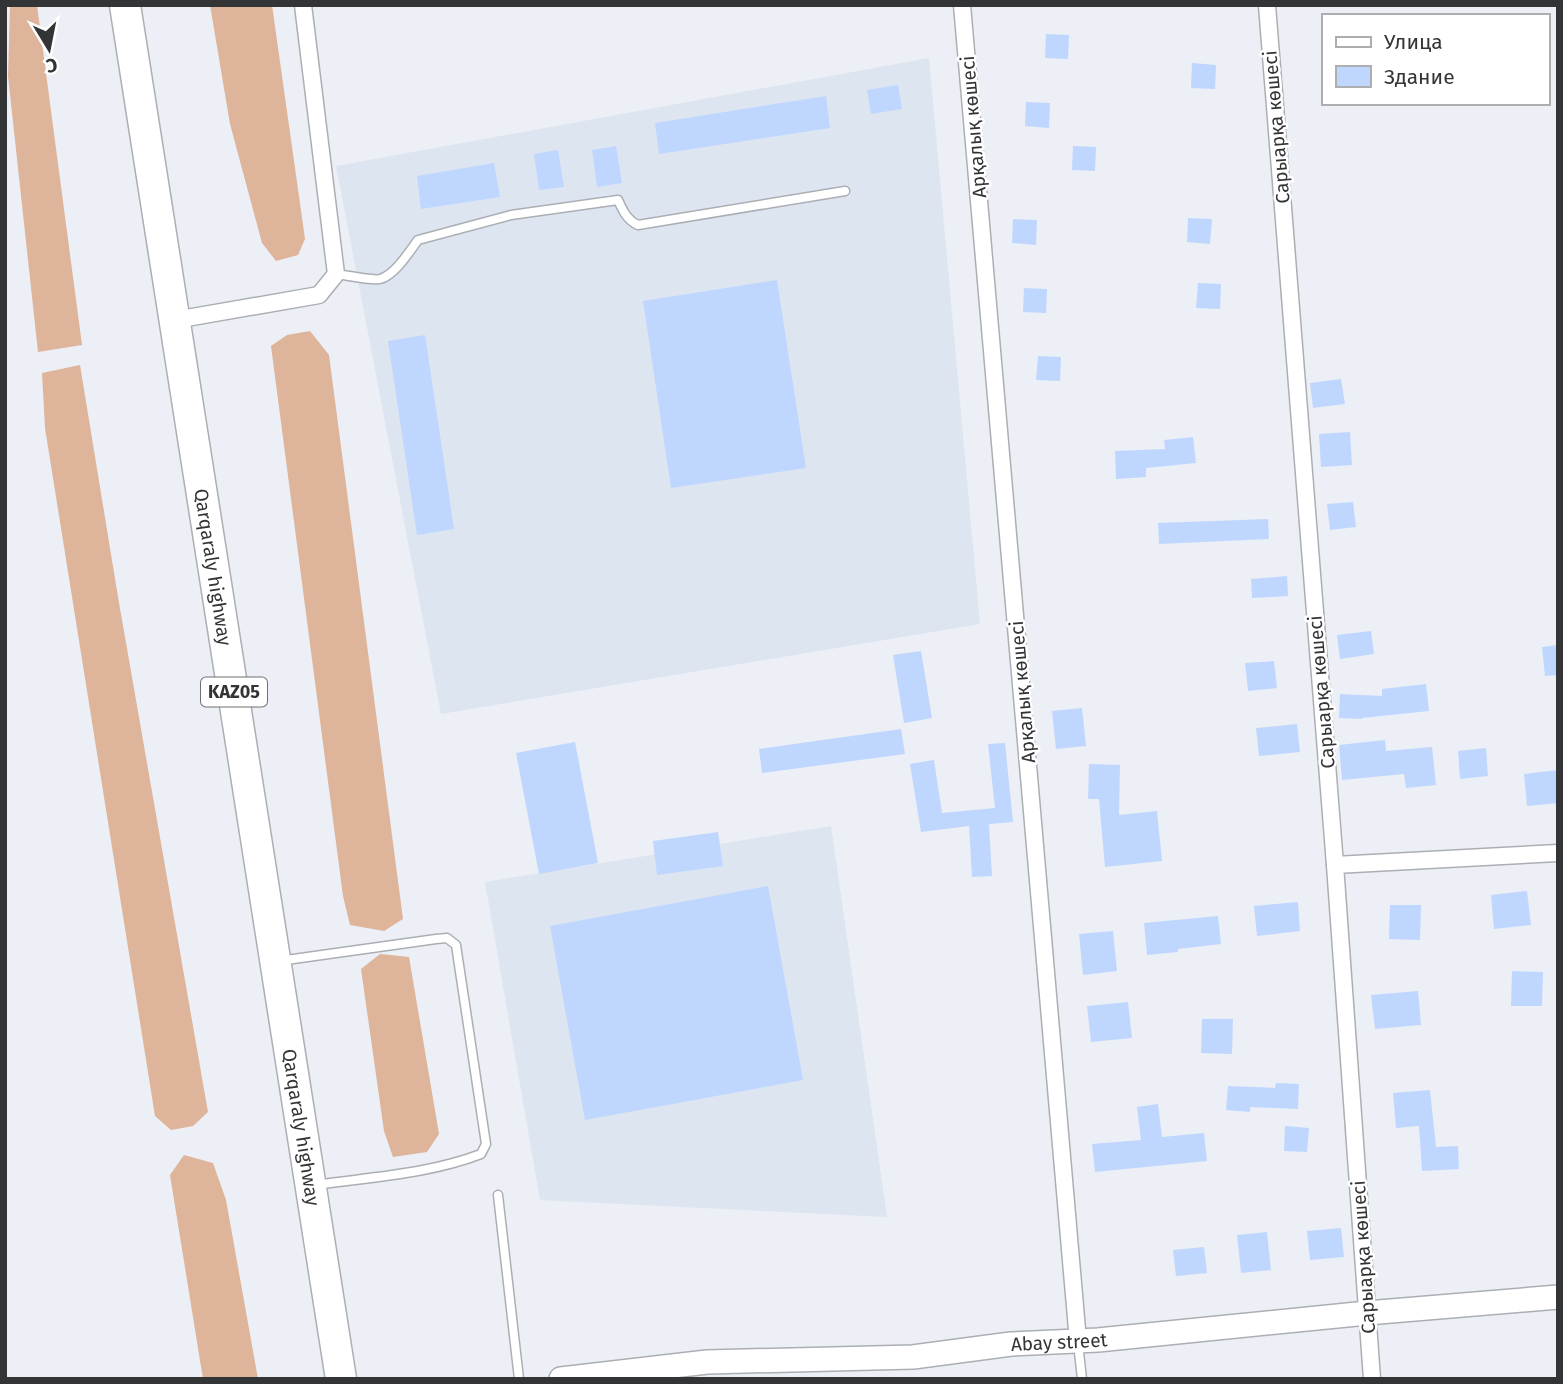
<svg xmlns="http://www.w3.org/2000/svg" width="1563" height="1384" font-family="'Fira Sans',sans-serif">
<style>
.built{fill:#dde5f1}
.forest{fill:#deb49b}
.building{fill:#bfd7fe}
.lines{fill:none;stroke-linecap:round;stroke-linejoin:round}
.lane-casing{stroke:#abafb4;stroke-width:11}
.street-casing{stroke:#abafb4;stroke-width:19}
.secondary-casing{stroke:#abafb4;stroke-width:26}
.highway-casing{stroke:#abafb4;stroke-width:33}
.lane{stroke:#fff;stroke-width:8}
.street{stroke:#fff;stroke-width:16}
.secondary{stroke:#fff;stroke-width:23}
.highway{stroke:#fff;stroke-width:30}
.labels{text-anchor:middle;stroke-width:5;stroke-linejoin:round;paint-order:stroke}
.shield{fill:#fff;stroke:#707172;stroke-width:2}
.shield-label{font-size:18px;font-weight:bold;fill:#333436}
.street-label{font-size:19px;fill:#333436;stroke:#fff}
</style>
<rect width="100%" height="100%" fill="#eceff5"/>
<!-- built -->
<g class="built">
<path d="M929 58 980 624 441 714 336 166Z"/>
<path d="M831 826 887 1217 540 1200 485 882Z"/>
</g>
<!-- forest -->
<g class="forest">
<path d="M10 5H37L82 345 38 352 8 76Z"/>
<path d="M210 5H272L305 239 298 255 276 261 262 243 230 124Z"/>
<path d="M310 331 329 355 403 919 384 931 350 925 343 896 271 346 287 335Z"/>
<path d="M80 365 118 597 208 1112 193 1126 171 1130 155 1116 45 428 42 373Z"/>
<path d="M380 954 409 957 439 1134 427 1152 393 1157 384 1131 361 969Z"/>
<path d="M184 1155 213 1163 226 1200 258 1379H203L170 1175Z"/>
</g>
<!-- building -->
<g class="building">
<path d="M1046 34 1069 35 1068 59 1045 58Z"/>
<path d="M1192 63 1216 65 1215 89 1191 88Z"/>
<path d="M898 85 902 109 871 114 867 90Z"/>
<path d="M826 96 830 128 659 154 655 123Z"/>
<path d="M1026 102 1050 103 1049 128 1025 126Z"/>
<path d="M616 146 622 183 597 187 592 150Z"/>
<path d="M1073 146 1096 147 1095 171 1072 170Z"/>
<path d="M558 150 564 187 539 190 534 154Z"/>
<path d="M494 163 500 197 421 209 417 176Z"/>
<path d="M1188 218 1212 219 1210 244 1187 242Z"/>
<path d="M1013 219 1037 220 1036 245 1012 243Z"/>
<path d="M777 280 806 468 671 488 643 301Z"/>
<path d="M1198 283 1221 284 1220 309 1196 308Z"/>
<path d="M1024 288 1047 289 1046 313 1023 312Z"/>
<path d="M425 335 454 529 417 535 388 341Z"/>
<path d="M1038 356 1061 357 1060 381 1036 380Z"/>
<path d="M1341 379 1345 404 1313 408 1310 383Z"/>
<path d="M1350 432 1352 465 1321 467 1319 434Z"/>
<path d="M1193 437 1196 463 1146 468V477L1116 479 1115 451 1165 449 1164 440Z"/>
<path d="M1353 502 1356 527 1330 530 1327 504Z"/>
<path d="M1268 519 1269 539 1159 544 1158 523Z"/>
<path d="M1287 576 1288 596 1252 598 1251 579Z"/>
<path d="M1371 631 1374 654 1340 659 1337 635Z"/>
<path d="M1558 645V675L1545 676 1542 647Z"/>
<path d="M921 651 932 718 904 723 893 655Z"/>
<path d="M1274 661 1277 688 1248 691 1245 663Z"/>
<path d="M1426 684 1429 711 1362 718V719L1339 718 1340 694 1382 696V689Z"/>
<path d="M1082 708 1086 746 1056 749 1052 711Z"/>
<path d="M1297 724 1300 752 1259 756 1256 728Z"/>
<path d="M901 729 905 754 762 773 759 749Z"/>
<path d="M1385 740 1386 751 1432 747 1436 785 1406 788 1404 774 1342 780 1339 745Z"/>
<path d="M575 742 598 863 539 874 516 753Z"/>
<path d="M1005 743 1013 822 989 824 992 876 972 877 969 826 921 832 910 764 934 760 942 813 995 808 988 744Z"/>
<path d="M1486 748 1488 776 1460 779 1458 751Z"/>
<path d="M1089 764 1120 765 1119 815 1157 811 1162 861 1105 867 1099 799H1088Z"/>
<path d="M1558 770V803L1527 806 1524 774Z"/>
<path d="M718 832 723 866 657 875 653 841Z"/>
<path d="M768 886 803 1080 585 1120 550 926Z"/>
<path d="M1527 891 1531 925 1494 929 1491 895Z"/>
<path d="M1298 902 1300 931 1257 936 1254 906Z"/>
<path d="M1390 905H1421L1420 940 1389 939Z"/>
<path d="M1218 916 1221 944 1178 949V952L1147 955 1144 923Z"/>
<path d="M1113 931 1117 971 1083 975 1079 934Z"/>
<path d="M1512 971 1543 972 1542 1006H1511Z"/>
<path d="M1418 991 1421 1025 1375 1029 1371 995Z"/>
<path d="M1128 1002 1132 1038 1091 1042 1087 1006Z"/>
<path d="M1202 1019H1233L1232 1054 1201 1053Z"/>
<path d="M1276 1083 1299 1084 1298 1109 1250 1107V1112L1226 1110 1228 1086 1275 1088Z"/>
<path d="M1430 1090 1436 1147 1458 1146 1459 1169 1422 1171 1419 1126 1396 1128 1393 1093Z"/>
<path d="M1158 1104 1162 1137 1204 1133 1207 1161 1095 1172 1092 1144 1141 1140 1137 1107Z"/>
<path d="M1285 1126 1309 1128 1307 1152 1284 1151Z"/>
<path d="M1341 1228 1344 1257 1310 1260 1307 1231Z"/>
<path d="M1267 1232 1271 1270 1241 1273 1237 1235Z"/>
<path d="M1204 1247 1207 1273 1176 1276 1173 1250Z"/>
</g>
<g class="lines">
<defs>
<g id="lane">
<path d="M336 274C345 275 373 281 380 279 395 275 409 252 418 240L511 215 618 200C623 211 627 220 638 225L845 191"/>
<path d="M279 961 436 939 447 938 456 945 486 1144 481 1154C429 1174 371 1177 316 1185"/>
<path d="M498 1195 519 1379"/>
<path d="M1078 1343 1082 1379"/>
</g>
<g id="street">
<path d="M962 5 1078 1341"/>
<path d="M1267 5 1335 865 1372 1379"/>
<path d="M175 320 319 295 336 274 303 5"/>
<path d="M1335 865 1558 853"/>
</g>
<g id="secondary">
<path id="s1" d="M561 1379 707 1362 913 1357 1011 1344 1098 1340 1367 1313 1558 1297"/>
</g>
<g id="highway">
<path id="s2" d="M125 5 341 1379"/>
</g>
</defs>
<!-- lane casing -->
<use href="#lane" class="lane-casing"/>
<!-- street casing -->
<use href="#street" class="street-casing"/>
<!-- secondary casing -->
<use href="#secondary" class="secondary-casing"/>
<!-- highway casing -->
<use href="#highway" class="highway-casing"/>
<!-- lane -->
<use href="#lane" class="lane"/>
<!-- street -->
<use href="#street" class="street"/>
<!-- secondary -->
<use href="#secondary" class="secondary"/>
<!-- highway -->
<use href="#highway" class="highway"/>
</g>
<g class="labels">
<!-- shield labels -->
<rect class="shield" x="201" y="677.5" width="66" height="29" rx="5"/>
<g class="shield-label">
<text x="234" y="698">KАZ05</text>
</g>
<!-- street labels -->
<g class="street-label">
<text transform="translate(973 127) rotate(-95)" y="7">Арқалық көшесі</text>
<text transform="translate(1276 127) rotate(-95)" y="7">Сарыарқа көшесі</text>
<text dy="7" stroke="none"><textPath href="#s2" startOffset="569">Qarqaraly highway</textPath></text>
<text transform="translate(1022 692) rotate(-95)" y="7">Арқалық көшесі</text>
<text transform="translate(1321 692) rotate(-95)" y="7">Сарыарқа көшесі</text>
<text dy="7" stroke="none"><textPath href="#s2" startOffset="1136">Qarqaraly highway</textPath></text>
<text transform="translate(1363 1257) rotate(-94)" y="7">Сарыарқа көшесі</text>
<text dy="7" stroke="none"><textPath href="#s1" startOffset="500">Abay street</textPath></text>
</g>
</g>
<!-- border -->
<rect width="1563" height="1384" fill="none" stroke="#333436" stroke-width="14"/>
<!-- legend -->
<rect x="1322" y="14" width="228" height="91" fill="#ffffff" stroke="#adaeaf" stroke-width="2"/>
<rect x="1336" y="37" width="35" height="10" fill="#ffffff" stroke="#adaeaf" stroke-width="2"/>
<text x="1384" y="49" font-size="21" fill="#333436">Улица</text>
<rect x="1336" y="66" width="35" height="21" fill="#bfd7fe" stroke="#adaeaf" stroke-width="2"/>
<text x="1384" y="84" font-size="21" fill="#333436">Здание</text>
<!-- north arrow -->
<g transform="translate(49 49) rotate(170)" stroke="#ffffff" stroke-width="5" paint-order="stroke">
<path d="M0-5L12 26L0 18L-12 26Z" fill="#333436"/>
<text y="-10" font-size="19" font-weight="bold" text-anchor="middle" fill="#333436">С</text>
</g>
</svg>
